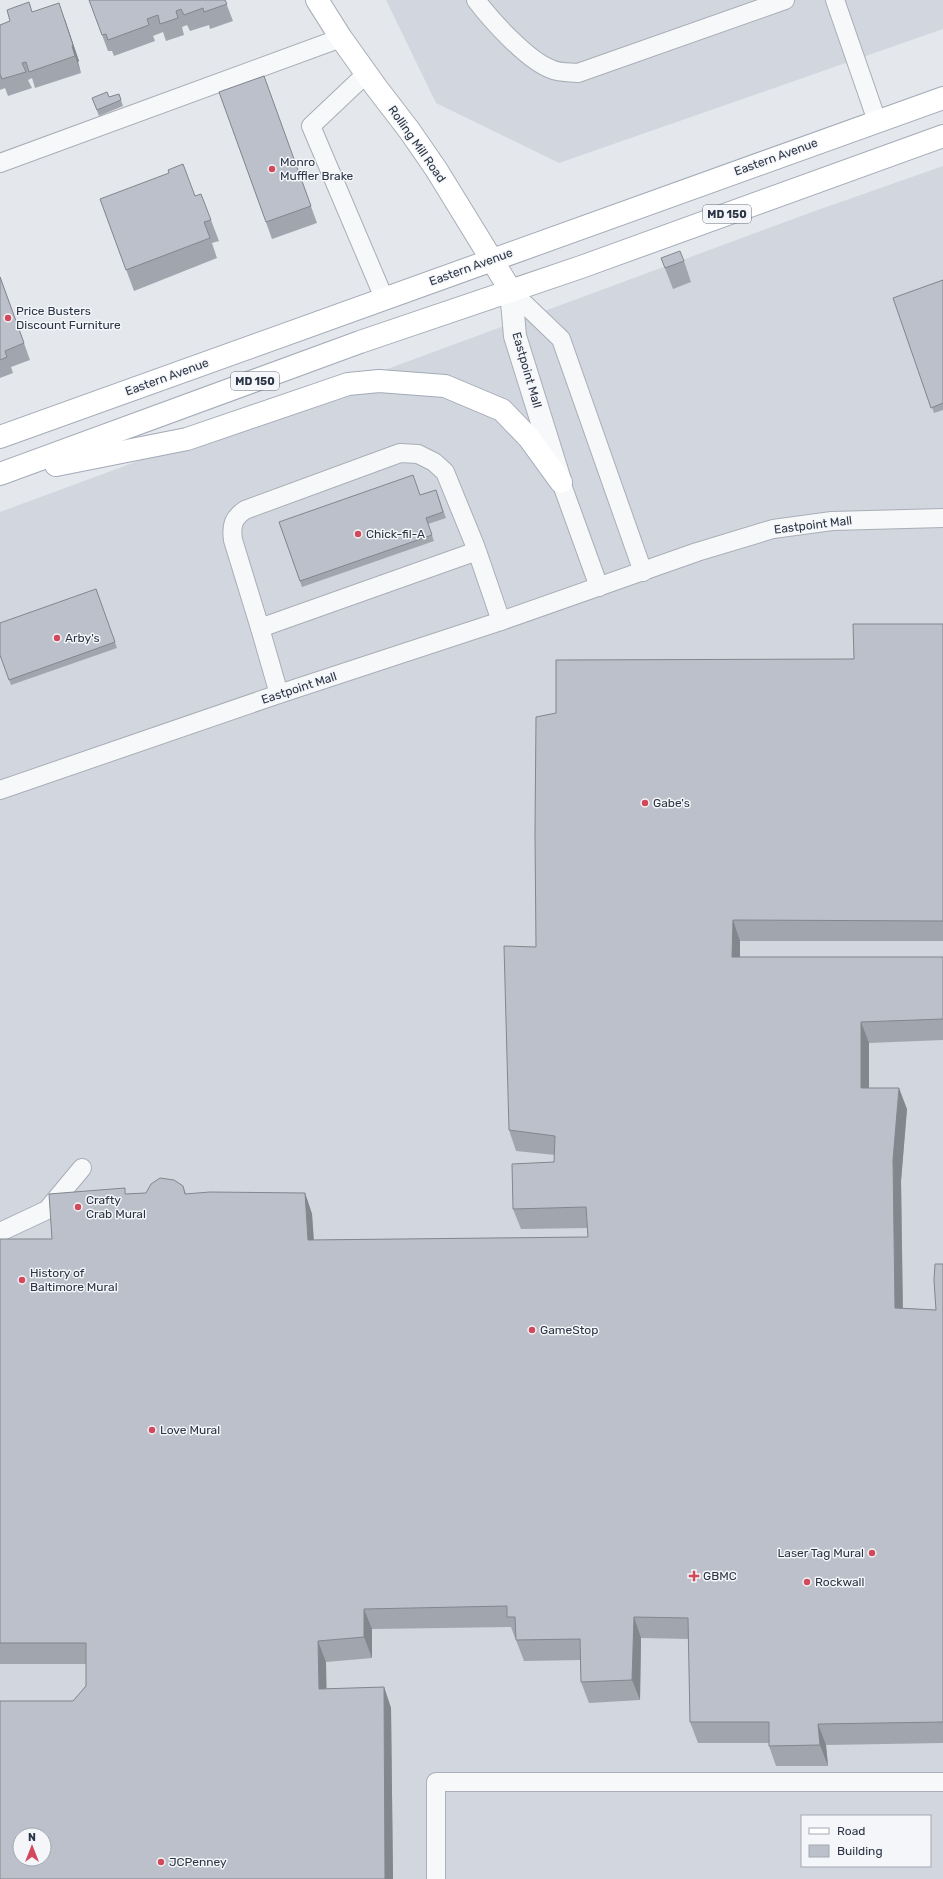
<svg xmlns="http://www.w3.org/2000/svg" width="943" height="1879" font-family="Rubik,sans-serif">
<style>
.built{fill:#d2d6de;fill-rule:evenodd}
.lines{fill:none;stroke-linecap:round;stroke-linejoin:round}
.lane-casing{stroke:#a9aeb7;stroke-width:20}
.street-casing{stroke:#a9aeb7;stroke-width:24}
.secondary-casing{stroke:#a9aeb7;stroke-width:24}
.primary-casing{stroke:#a3abb8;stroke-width:24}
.lane{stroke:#f7f8fa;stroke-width:18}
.street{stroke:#f7f8fa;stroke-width:22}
.secondary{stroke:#fff;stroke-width:22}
.primary{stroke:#fff;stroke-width:22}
.wall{fill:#a1a5ae}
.shaded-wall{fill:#83868d}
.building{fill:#bbc0ca;stroke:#83868d;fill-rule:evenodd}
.poi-dot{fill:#d1495b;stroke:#f4f6f9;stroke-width:1.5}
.labels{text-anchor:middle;stroke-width:3;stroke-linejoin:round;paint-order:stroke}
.shield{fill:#f4f6f9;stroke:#676e7b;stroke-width:1}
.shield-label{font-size:11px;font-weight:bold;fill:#2b3445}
.street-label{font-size:12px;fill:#2b3445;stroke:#f4f6f9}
.poi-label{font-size:12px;fill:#2b3445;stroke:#f4f6f9;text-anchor:start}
</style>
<rect width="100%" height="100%" fill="#e4e7ec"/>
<!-- built -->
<g class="built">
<path d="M386 0H943V29L559 163 436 103Z"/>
<path d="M943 166V1879H0V512L815 211ZM802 1816H930V1866H802ZM20 1835H44V1859H20Z"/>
</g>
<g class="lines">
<defs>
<g id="lane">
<path d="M476 0C491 20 528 61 551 69 559 73 569 72 578 73L785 0"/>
<path d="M835 0 877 121"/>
<path d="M366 74 311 126 384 298"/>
<path d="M0 163 341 38"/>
<path d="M511 291 561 339 643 572"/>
<path d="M561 482 599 587"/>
<path d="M477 551 260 628 233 540C231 526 233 518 245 510L400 453 418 454 434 462 445 472 474 543 477 551 501 621"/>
<path d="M260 628 279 694"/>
<path d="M0 790 279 694 501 621 697 552 773 529 832 521 943 518"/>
<path d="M0 1232 47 1210 82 1168"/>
<path d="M436 1879V1782H943"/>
</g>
<path id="street" d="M511 291 515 336 559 477"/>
<path id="secondary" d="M317 0 341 38 376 87 409 130 436 169 511 291"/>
<g id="primary">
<path d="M0 437 943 98"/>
<path d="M56 465 187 439 348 384 379 381 445 386 502 410 529 438 561 482"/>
<path d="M0 474 360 342 581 267 943 136"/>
</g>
</defs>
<!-- lane casing -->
<use href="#lane" class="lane-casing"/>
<!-- street casing -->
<use href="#street" class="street-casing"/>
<!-- secondary casing -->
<use href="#secondary" class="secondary-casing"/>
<!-- primary casing -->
<use href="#primary" class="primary-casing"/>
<!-- lane -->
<use href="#lane" class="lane"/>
<!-- street -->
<use href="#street" class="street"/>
<!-- secondary -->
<use href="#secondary" class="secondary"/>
<!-- primary -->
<use href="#primary" class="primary"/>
</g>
<!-- wall -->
<g class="wall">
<path d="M89 0H225L233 21 210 29 209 25 190 31 187 25 182 27 184 35 166 41 163 32 153 36 155 41 114 56 112 51H108Z"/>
<path d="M33 12 65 19 79 61 78 62 81 73 35 88 32 78 28 80 32 88 8 96 5 88 0 90V25L10 21Z"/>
<path d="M264 76 317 223 272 239 219 92Z"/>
<path d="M119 94 123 106 99 116 92 98 109 97Z"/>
<path d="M169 174 195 196 211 220 219 241 212 243 217 258 134 291 100 199Z"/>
<path d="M661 258 684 261 691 282 673 289Z"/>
<path d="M0 276 30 360 11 367 13 373 0 378Z"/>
<path d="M943 280V410L934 413 893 298Z"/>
<path d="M436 490 446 518 428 524 434 541 302 587 279 522 420 495Z"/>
<path d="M96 589 117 648 11 685 0 655Z"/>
<path d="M943 624V941H740V957H943V1040L869 1043V1088L907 1109 901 1181 903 1308 936 1310 943 1264V1743L826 1745 828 1766H776L769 1746V1743H698L690 1722 689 1639 641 1638 640 1700 589 1703 581 1682 580 1660 524 1661 516 1640V1638H515L511 1627 372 1629V1658L326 1662V1689L384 1687 391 1708 393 1879H0L73 1701 86 1686V1664H0V1239H52L127 1194 146 1193 183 1186 186 1194 305 1193 312 1214 314 1240 588 1237 587 1228 521 1229 513 1209 554 1162 555 1155 516 1151 509 1130 536 947 854 659Z"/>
</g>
<!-- shaded-wall -->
<g class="shaded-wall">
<path d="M59 3 79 61 78 62 81 73 75 56Z"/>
<path d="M733 920 740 941V978L732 957Z"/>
<path d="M861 1022 869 1043V1109L861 1088Z"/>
<path d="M899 1088 907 1109 901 1181 903 1329 895 1308 893 1160Z"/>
<path d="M305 1193 312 1214 315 1261 308 1240Z"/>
<path d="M364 1609 372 1629V1658L364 1637Z"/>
<path d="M634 1617 641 1638 640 1700 632 1680Z"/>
<path d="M318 1641 326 1662 327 1710 319 1689Z"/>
<path d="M384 1687 391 1708 393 1879H385Z"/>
<path d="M818 1724 826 1745 828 1766 820 1745Z"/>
</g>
<!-- building -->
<g class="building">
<path d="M89 0H225L227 4 204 12 203 8 184 15 181 9 176 11 178 18 160 24 158 15 147 19 149 25 108 40 106 34 102 35Z"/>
<path d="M29 2 32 12 59 3 73 45 72 46 75 56 29 72 26 62 22 63 26 72 2 79 0 74V25L10 21 7 10Z"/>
<path d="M264 76 311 206 266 222 219 92Z"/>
<path d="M107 92 109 97 119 94 121 100 97 110 92 98Z"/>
<path d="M183 164 195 196 201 194 211 220 204 222 210 238 126 270 100 199 169 173 168 170Z"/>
<path d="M680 251 684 261 665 268 661 258Z"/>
<path d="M0 277 24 343 5 351 7 357 0 360Z"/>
<path d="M943 280V403L931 408 893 298Z"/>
<path d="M413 475 420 495 436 490 443 512 426 518 432 535 300 581 279 522Z"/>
<path d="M96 589 115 642 9 680 0 655V623Z"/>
<path d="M853 624H943V921L733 920 732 957H943V1019L861 1022V1088H899L893 1160 895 1308 936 1310 934 1280 935 1264H943V1722L818 1724 820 1745 769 1746V1722H690L688 1618 634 1617 632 1680 581 1682 580 1639 516 1640 515 1617H507V1606L364 1609V1637L318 1641 319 1689 384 1687 385 1879H0V1701H73L86 1686V1643H0V1239H52L49 1194 125 1188V1194L146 1193 151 1184 160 1178 174 1180 183 1186 185 1194 210 1192 305 1193 308 1240 588 1237 586 1207 513 1209 512 1164 554 1162 555 1136 509 1130 504 946 536 947 535 833 536 717 556 713V660L854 659ZM20 1835H44V1859H20Z"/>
</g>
<!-- markers -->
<g class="poi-dot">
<circle cx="272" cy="169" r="4"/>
<circle cx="8" cy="318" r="4"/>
<circle cx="358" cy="534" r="4"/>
<circle cx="57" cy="638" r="4"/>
<circle cx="645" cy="803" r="4"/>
<circle cx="78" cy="1207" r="4"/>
<circle cx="22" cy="1280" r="4"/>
<circle cx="532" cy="1330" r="4"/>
<circle cx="152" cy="1430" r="4"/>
<circle cx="872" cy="1553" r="4"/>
<path d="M692 1570h4v4h4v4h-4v4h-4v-4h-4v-4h4z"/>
<circle cx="807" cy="1582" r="4"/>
<circle cx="161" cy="1862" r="4"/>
</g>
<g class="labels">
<!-- shield labels -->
<g class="shield">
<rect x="703" y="205" width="48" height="18" rx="3"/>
<rect x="231" y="372" width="48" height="18" rx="3"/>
</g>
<g class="shield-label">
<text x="727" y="218">MD 150</text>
<text x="255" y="385">MD 150</text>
</g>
<!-- street labels -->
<g class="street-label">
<text transform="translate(417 144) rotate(55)" y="4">Rolling Mill Road</text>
<text transform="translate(776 157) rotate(-20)" y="4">Eastern Avenue</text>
<text transform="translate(471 267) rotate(-20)" y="4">Eastern Avenue</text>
<text transform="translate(527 370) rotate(74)" y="4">Eastpoint Mall</text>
<text transform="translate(167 377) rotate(-20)" y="4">Eastern Avenue</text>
<text transform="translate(813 525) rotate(-7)" y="4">Eastpoint Mall</text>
<text transform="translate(299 688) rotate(-18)" y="4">Eastpoint Mall</text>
</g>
<!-- poi labels -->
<g class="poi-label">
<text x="280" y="166">Monro<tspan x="280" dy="14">Muffler Brake</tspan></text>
<text x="16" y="315">Price Busters<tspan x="16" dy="14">Discount Furniture</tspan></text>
<text x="366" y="538">Chick-fil-A</text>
<text x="65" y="642">Arby's</text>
<text x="653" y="807">Gabe's</text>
<text x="86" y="1204">Crafty<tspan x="86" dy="14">Crab Mural</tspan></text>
<text x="30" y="1277">History of<tspan x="30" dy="14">Baltimore Mural</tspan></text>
<text x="540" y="1334">GameStop</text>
<text x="160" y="1434">Love Mural</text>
<text x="864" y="1557" text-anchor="end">Laser Tag Mural</text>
<text x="703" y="1580">GBMC</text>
<text x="815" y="1586">Rockwall</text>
<text x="169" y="1866">JCPenney</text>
</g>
</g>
<!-- legend -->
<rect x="801" y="1815" width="130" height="52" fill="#f4f6f9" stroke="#a4a8b1"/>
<rect x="809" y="1828" width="20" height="6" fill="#ffffff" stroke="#a4a8b1"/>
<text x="837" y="1835" font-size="12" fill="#2b3445">Road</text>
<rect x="809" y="1845" width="20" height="12" fill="#bbc0ca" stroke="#a4a8b1"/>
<text x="837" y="1855" font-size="12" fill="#2b3445">Building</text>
<!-- north arrow -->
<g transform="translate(32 1847)"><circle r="19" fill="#f4f6f9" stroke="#a4a8b1"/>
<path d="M0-3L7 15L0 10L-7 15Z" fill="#d1495b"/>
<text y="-6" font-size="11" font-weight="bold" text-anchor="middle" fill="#2b3445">N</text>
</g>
</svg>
